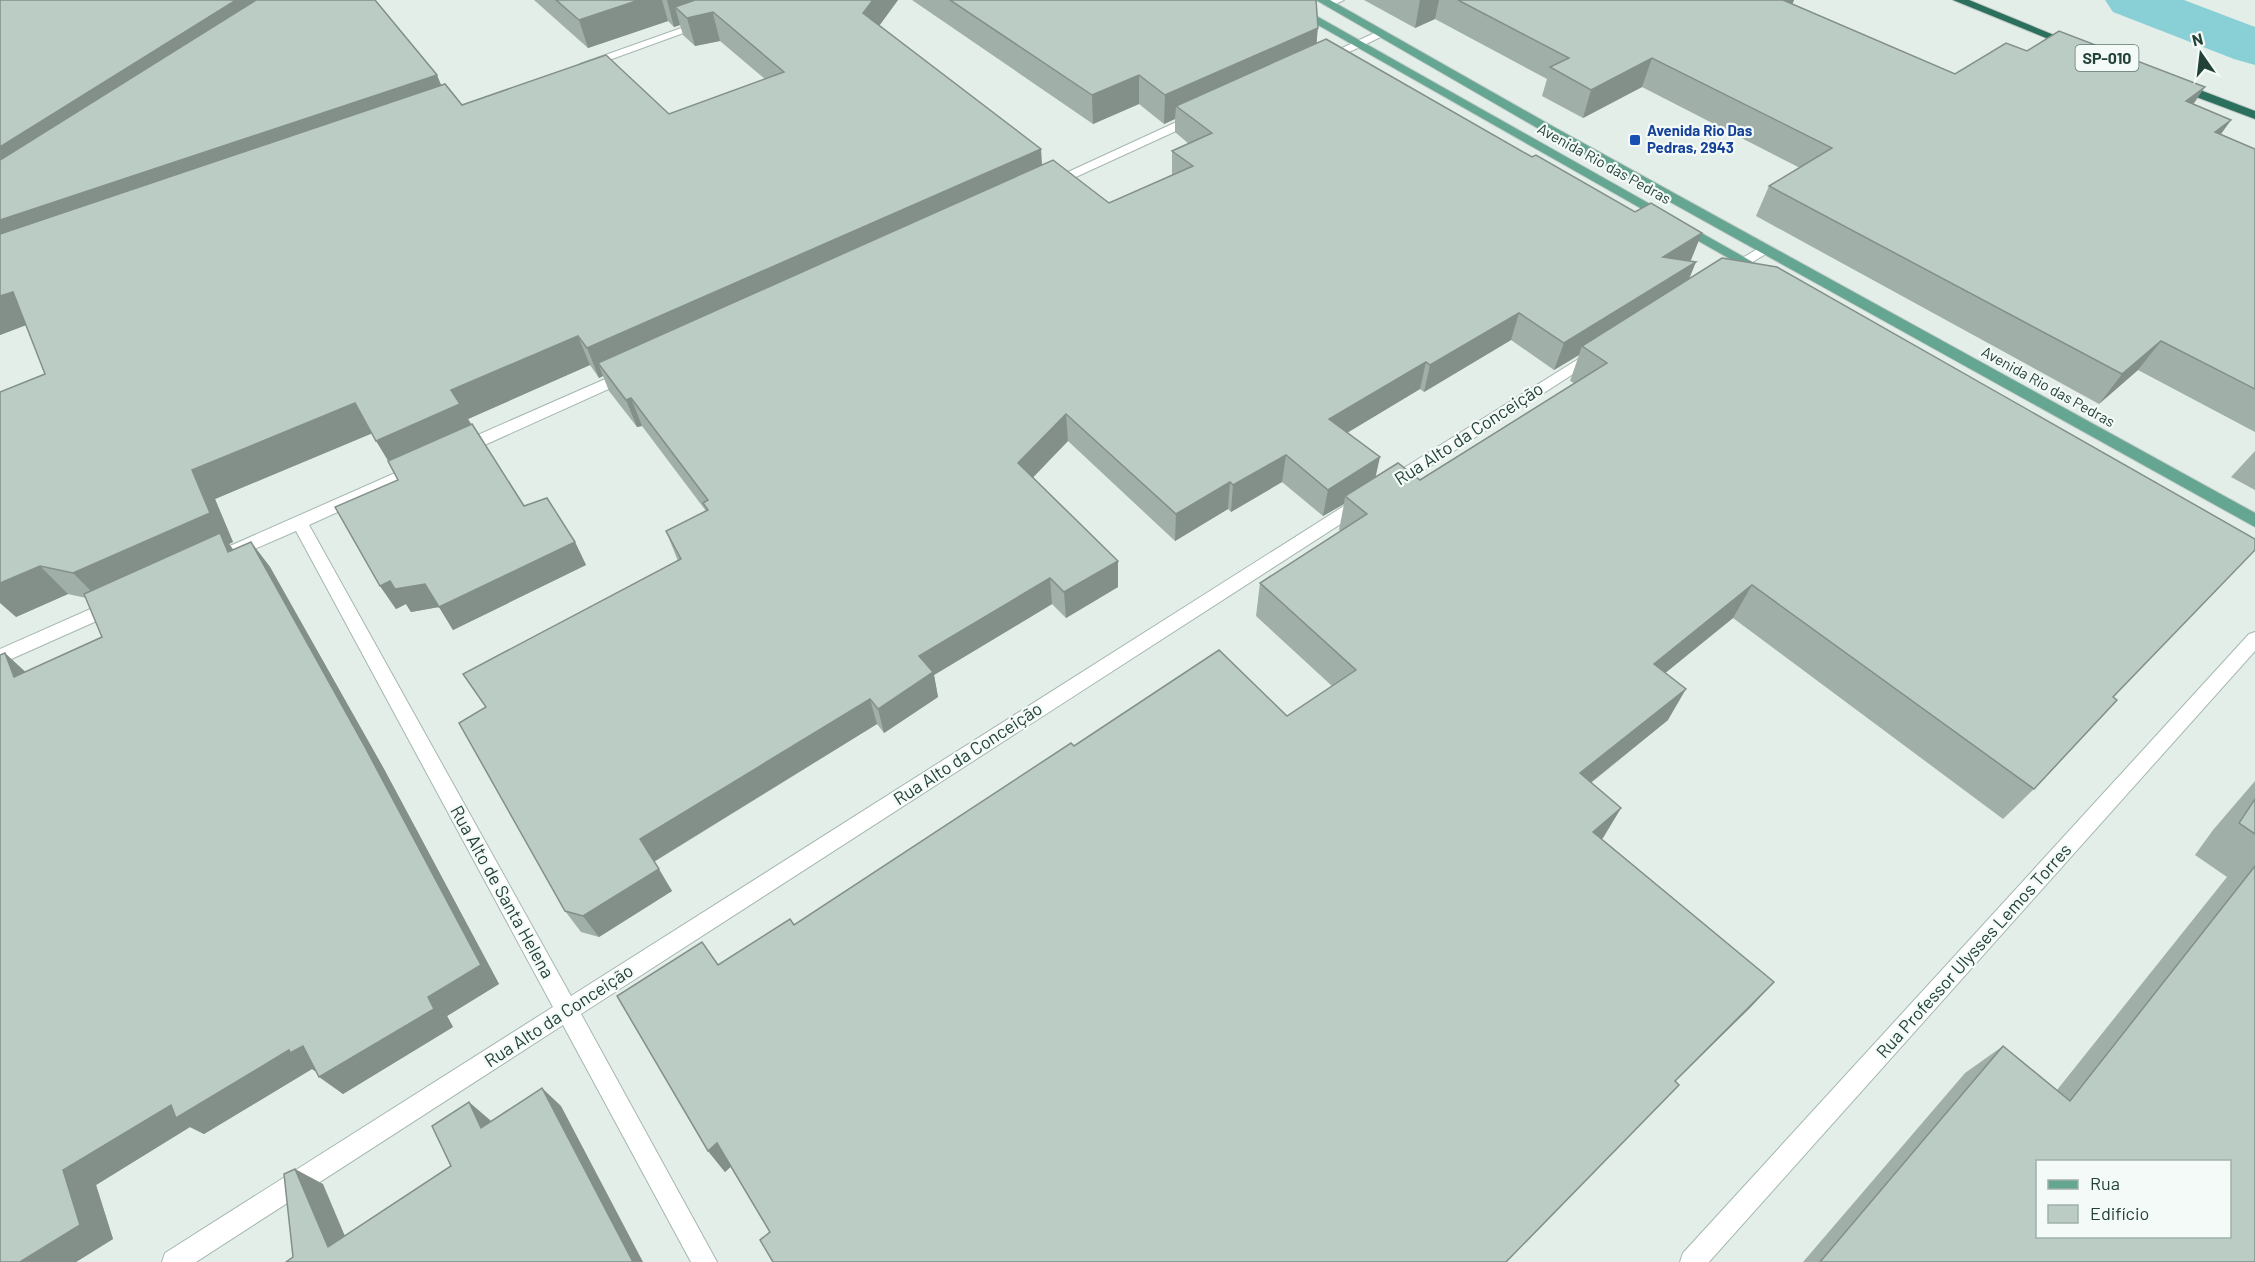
<svg xmlns="http://www.w3.org/2000/svg" width="2255" height="1262" font-family="Barlow,sans-serif">
<style>
.lines{fill:none;stroke-linecap:round;stroke-linejoin:round}
.river{fill:#89cfd6;fill-rule:evenodd}
.minor-casing{stroke:#a5b7b0;stroke-width:2}
.major-casing{stroke:#c1cac7;stroke-width:2}
.highway-casing{stroke:#c1cac7;stroke-width:2}
.minor{fill:#fff;fill-rule:evenodd}
.major{fill:#65a692;fill-rule:evenodd}
.highway{fill:#2b6f5d;fill-rule:evenodd}
.wall{fill:#a1afa9;fill-rule:evenodd}
.shaded-wall{fill:#838f89}
.building{fill:#bbccc4;stroke:#838f89;stroke-width:1.5;fill-rule:evenodd}
.transit-dot{fill:#1a4fb4;stroke:#f4faf7;stroke-width:2}
.labels{text-anchor:middle;stroke-width:4.5;stroke-linejoin:round;paint-order:stroke}
.far-transit-label{font-size:15px;font-weight:bold;fill:#164399;stroke:#f4faf7;text-anchor:start}
.far-street-label{font-size:15px;fill:#224137;stroke:#f4faf7}
.shield{fill:#f4faf7;stroke:#617871;stroke-width:1.5}
.shield-label{font-size:16px;font-weight:bold;fill:#224137}
.street-label{font-size:18px;fill:#224137;stroke:#f4faf7}
</style>
<rect width="100%" height="100%" fill="#e3eee9"/>
<g class="lines">
<!-- river -->
<path class="river" d="M2105 0H2184L2255 27V65L2234 59 2113 12Z"/>
<defs>
<g id="minor">
<path d="M1329 0H1344L1329 7 1323 4Z"/>
<path d="M701 21 711 23 590 67 580 64Z"/>
<path d="M1381 30 1387 33 1385 35 1326 63 1316 60Z"/>
<path d="M1196 113 1200 114V120L1054 187H1044L1042 184Z"/>
<path d="M1764 245 1769 246V252L1731 275H1721L1719 272Z"/>
<path d="M1596 348 1604 353 1601 356 1395 489H1383L1381 485 1383 481Z"/>
<path d="M628 369 633 370 636 374 633 378 467 453H455L453 449 455 445Z"/>
<path d="M420 462 426 464 428 468 426 472 309 525 571 996 1355 499 1361 497 1369 503 1367 507 581 1014 717 1262H691L563 1025 196 1262H162L165 1253 553 1007 296 531 229 560 223 559 220 554 223 549Z"/>
<path d="M113 599 119 601 122 606 119 611 0 664V649Z"/>
<path d="M2255 632V651L1709 1262H1680L1683 1253 2249 634Z"/>
</g>
<g id="major">
<path d="M1274 0H1288L1774 274 1767 278 1762 277Z"/>
<path d="M1316 0H1330L1554 127 2255 513V527L1546 133Z"/>
</g>
<g id="highway">
<path d="M1953 0H1969L2078 45 2068 47Z"/>
<path d="M2179 82 2255 111V119L2175 89 2173 86Z"/>
</g>
</defs>
<!-- minor casing -->
<use href="#minor" class="minor-casing"/>
<!-- major casing -->
<use href="#major" class="major-casing"/>
<!-- highway casing -->
<use href="#highway" class="highway-casing"/>
<!-- minor -->
<use href="#minor" class="minor"/>
<!-- major -->
<use href="#major" class="major"/>
<!-- highway -->
<use href="#highway" class="highway"/>
</g>
<!-- wall -->
<g class="wall">
<path d="M0 0 441 85 462 105 669 114 765 79 720 41 695 46 683 35 680 25 674 27 668 21 588 48 534 0H898L879 26 1042 165 1109 203 1172 176V151L1189 144 1175 132V119L1164 124 1139 104 1093 124 912 0H1316L1317 43 1691 260 1690 261 1689 279 2113 697 2034 789 2003 819 1733 618 1665 673 1668 720 1591 783 1621 808 1602 839 1774 982 1675 1081 770 1232 731 1166 725 1172 708 1151 718 965 794 925 1074 746 1287 716 1332 686 1256 616 1260 583 1341 531 1339 530 1344 504 1323 516 1282 482 1231 512 1228 509 1175 541 1068 441 1033 477 1118 587 1066 618 1052 604 934 675 938 697 884 733 877 724 654 862 672 891 599 937 581 932 565 911 486 707 678 561 666 531 706 511 642 426 637 427 609 391 603 376 599 378 590 365 468 419 524 506 575 542 586 565 453 630 439 607 411 612 406 604 396 609 380 586 398 480 388 461 372 433 215 499 233 542 229 544 233 550 251 542 270 567 384 769 499 984 447 1016 453 1027 343 1094 316 1070 315 1071 312 1069 204 1134 190 1127 96 1185 113 1239 76 1262 26 672 102 637 86 598 68 594 16 617 45 374 26 325 0 335ZM1511 340 1554 370 1579 355 1570 381 1574 383 1420 480 1376 477 1347 433 1420 389 1424 392Z"/>
<path d="M1364 0H1794L1792 4 1955 74 2027 51 2193 104 2231 120 2221 134 2255 149V432L2138 370 2099 404 1756 216 1769 186 1800 168 1642 87 1583 118 1542 96 1547 79 1435 19 1415 28Z"/>
<path d="M2255 451V490L2231 477Z"/>
<path d="M2255 781V1262H1803L1965 1073 2003 1046 2057 1090 2227 877 2195 855 2213 830Z"/>
</g>
<!-- shaded-wall -->
<g class="shaded-wall">
<path d="M236 0H295L0 190V147Z"/>
<path d="M639 0H662L668 21 588 48 579 20Z"/>
<path d="M667 0H753L713 14 720 41 695 46 687 18 675 7 680 25 674 27Z"/>
<path d="M873 0H898L868 41 863 13Z"/>
<path d="M1420 0H1439L1435 19 1415 28Z"/>
<path d="M1771 0H1794L1791 8Z"/>
<path d="M1318 28 1315 56 1176 106 1175 119 1164 124 1165 95Z"/>
<path d="M1652 58 1642 87 1583 118 1591 90Z"/>
<path d="M437 75 449 104 0 258V220Z"/>
<path d="M1139 75V104L1093 124 1092 95Z"/>
<path d="M2205 87 2186 115V101Z"/>
<path d="M2231 120 2210 149 2215 132Z"/>
<path d="M1041 149 1043 178 598 363 603 376 599 378 587 348Z"/>
<path d="M1702 233 1691 260 1652 284 1663 257Z"/>
<path d="M1696 262 1685 289 1582 346 1579 355 1554 370 1564 343Z"/>
<path d="M13 292 37 321 0 335V296Z"/>
<path d="M1519 313 1511 340 1424 392 1430 365Z"/>
<path d="M578 336 590 365 468 419 476 433 394 470 376 441 451 390Z"/>
<path d="M2161 341 2138 370 2099 404 2122 374Z"/>
<path d="M1426 362 1420 389 1325 446 1329 419Z"/>
<path d="M631 398 642 426 637 427 626 400Z"/>
<path d="M355 403 373 433 215 499 233 542 229 544 240 558 101 601 73 573 192 470Z"/>
<path d="M1066 414 1068 441 1021 490 1018 463Z"/>
<path d="M1286 455 1282 482 1231 512 1233 485Z"/>
<path d="M1380 457 1374 484 1345 496 1344 504 1323 516 1328 490Z"/>
<path d="M1230 482 1228 509 1175 541 1176 514Z"/>
<path d="M251 542 270 567 384 769 499 984 447 1016 453 1027 343 1094 319 1077 428 997Z"/>
<path d="M575 542 586 565 453 630 439 607 411 612 406 604 396 609 380 586 390 581Z"/>
<path d="M1118 561V587L1066 618 1064 592Z"/>
<path d="M40 566 68 594 16 617 0 603V580Z"/>
<path d="M1050 578 1052 604 934 675 938 697 884 733 878 709 919 656Z"/>
<path d="M1752 585 1733 618 1637 696 1654 664Z"/>
<path d="M5 653 31 677H14Z"/>
<path d="M1686 689 1668 720 1565 803 1580 773Z"/>
<path d="M870 699 877 724 653 862 640 839Z"/>
<path d="M1621 808 1603 838 1577 860 1593 832Z"/>
<path d="M659 869 672 891 599 937 583 916Z"/>
<path d="M1774 982 1750 1008 1653 1103Z"/>
<path d="M303 1046 327 1063 315 1071 312 1069 204 1134 190 1127 96 1185 113 1239 76 1262H20L63 1170 171 1105 289 1050Z"/>
<path d="M542 1088 561 1106 643 1262H633Z"/>
<path d="M469 1102 490 1120 502 1145 481 1128Z"/>
<path d="M717 1143 734 1164 725 1172 708 1151Z"/>
<path d="M295 1169 323 1184 355 1260 328 1247Z"/>
</g>
<!-- building -->
<g class="building">
<path d="M0 0H236L0 147Z"/>
<path d="M256 0H375L437 75 0 220V160Z"/>
<path d="M556 0H639L579 20Z"/>
<path d="M695 0H873L863 13 1041 149 587 348 578 336 451 390 460 404 376 441 355 403 192 470 210 513 73 573 40 566 0 583V392L45 374 13 292 0 296V234L445 84 462 105 606 55 669 114 784 72 713 12 687 18 675 7Z"/>
<path d="M950 0H1316L1318 28 1165 95 1139 75 1092 95Z"/>
<path d="M1458 0H1783L1955 74 2006 43 2027 51 2059 31 2205 87 2186 101 2231 120 2215 132 2255 149V389L2161 341 2122 374 1769 186 1832 148 1652 58 1591 90 1550 67 1569 58Z"/>
<path d="M1326 39 1532 157 1536 155 1635 212 1651 203 1702 233 1663 257 1696 262 1564 343 1519 313 1430 365 1426 362 1329 419 1380 457 1328 490 1286 455 1233 485 1230 482 1176 514 1066 414 1018 463 1118 561 1064 592 1050 578 919 656 933 672 878 709 870 699 640 839 659 869 583 916 565 911 459 723 486 707 463 674 681 559 666 531 708 510 703 503 708 500 631 398 626 400 598 363 1053 160 1109 203 1193 166 1172 151 1212 133 1176 106Z"/>
<path d="M1722 258 1777 267 2255 539V550L2113 697 2117 700 2034 789 1752 585 1654 664 1686 689 1580 773 1621 808 1593 832 1774 982 1675 1081 1679 1085 1506 1262H773L760 1240 770 1232 717 1143 708 1151 617 996 702 942 718 965 790 919 794 925 1071 743 1074 746 1219 650 1287 716 1356 670 1260 583 1367 514 1345 496 1398 463 1420 480 1607 363 1582 346Z"/>
<path d="M472 424 524 506 547 498 575 542 439 607 425 584 395 589 390 581 380 586 335 507 398 480 388 461Z"/>
<path d="M220 533 228 552 251 542 365 747 481 965 428 997 434 1009 319 1077 303 1046 290 1053 289 1050 176 1118 171 1105 63 1170 80 1225 20 1262H0V655L5 653 14 677 102 637 84 594Z"/>
<path d="M2255 799V834L2239 823Z"/>
<path d="M2255 866V1262H1820L2003 1046 2070 1101ZM2037 1161H2229V1236H2037Z"/>
<path d="M542 1088 633 1262H286L293 1257 284 1174 295 1169 328 1247 451 1166 432 1126 469 1102 481 1128Z"/>
</g>
<!-- markers -->
<rect class="transit-dot" x="1629" y="134" width="12" height="12" rx="3"/>
<g class="labels">
<!-- far-transit labels -->
<g class="far-transit-label">
<text x="1647" y="136">Avenida Rio Das<tspan x="1647" dy="17">Pedras, 2943</tspan></text>
</g>
<!-- far-street labels -->
<g class="far-street-label">
<text transform="translate(1604 164) rotate(29)" y="5">Avenida Rio das Pedras</text>
<text transform="translate(2048 387) rotate(29)" y="5">Avenida Rio das Pedras</text>
</g>
<!-- shield labels -->
<rect class="shield" x="2075.5" y="45" width="63" height="26" rx="4.5"/>
<g class="shield-label">
<text x="2107" y="64">SP-010</text>
</g>
<!-- street labels -->
<g class="street-label">
<text transform="translate(1469 434) rotate(-33)" y="6">Rua Alto da Conceição</text>
<text transform="translate(968 754) rotate(-33)" y="6">Rua Alto da Conceição</text>
<text transform="translate(502 892) rotate(61)" y="6">Rua Alto de Santa Helena</text>
<text transform="translate(1974 951) rotate(-48)" y="6">Rua Professor Ulysses Lemos Torres</text>
<text transform="translate(559 1016) rotate(-33)" y="6">Rua Alto da Conceição</text>
</g>
</g>
<!-- legend -->
<rect x="2036" y="1160" width="195" height="78" fill="#f4faf7" stroke="#a0b0aa" stroke-width="1.5"/>
<rect x="2048" y="1180" width="30" height="9" fill="#65a692" stroke="#a0b0aa" stroke-width="1.5"/>
<text x="2090" y="1190" font-size="18" fill="#224137">Rua</text>
<rect x="2048" y="1205" width="30" height="18" fill="#bbccc4" stroke="#a0b0aa" stroke-width="1.5"/>
<text x="2090" y="1220" font-size="18" fill="#224137">Edifício</text>
<!-- north arrow -->
<g transform="translate(2201 54) rotate(346)" stroke="#f4faf7" stroke-width="4.5" paint-order="stroke">
<path d="M0-4.5L10 22L0 15L-10 22Z" fill="#224137"/>
<text y="-9" font-size="16" font-weight="bold" text-anchor="middle" fill="#224137">N</text>
</g>
</svg>
